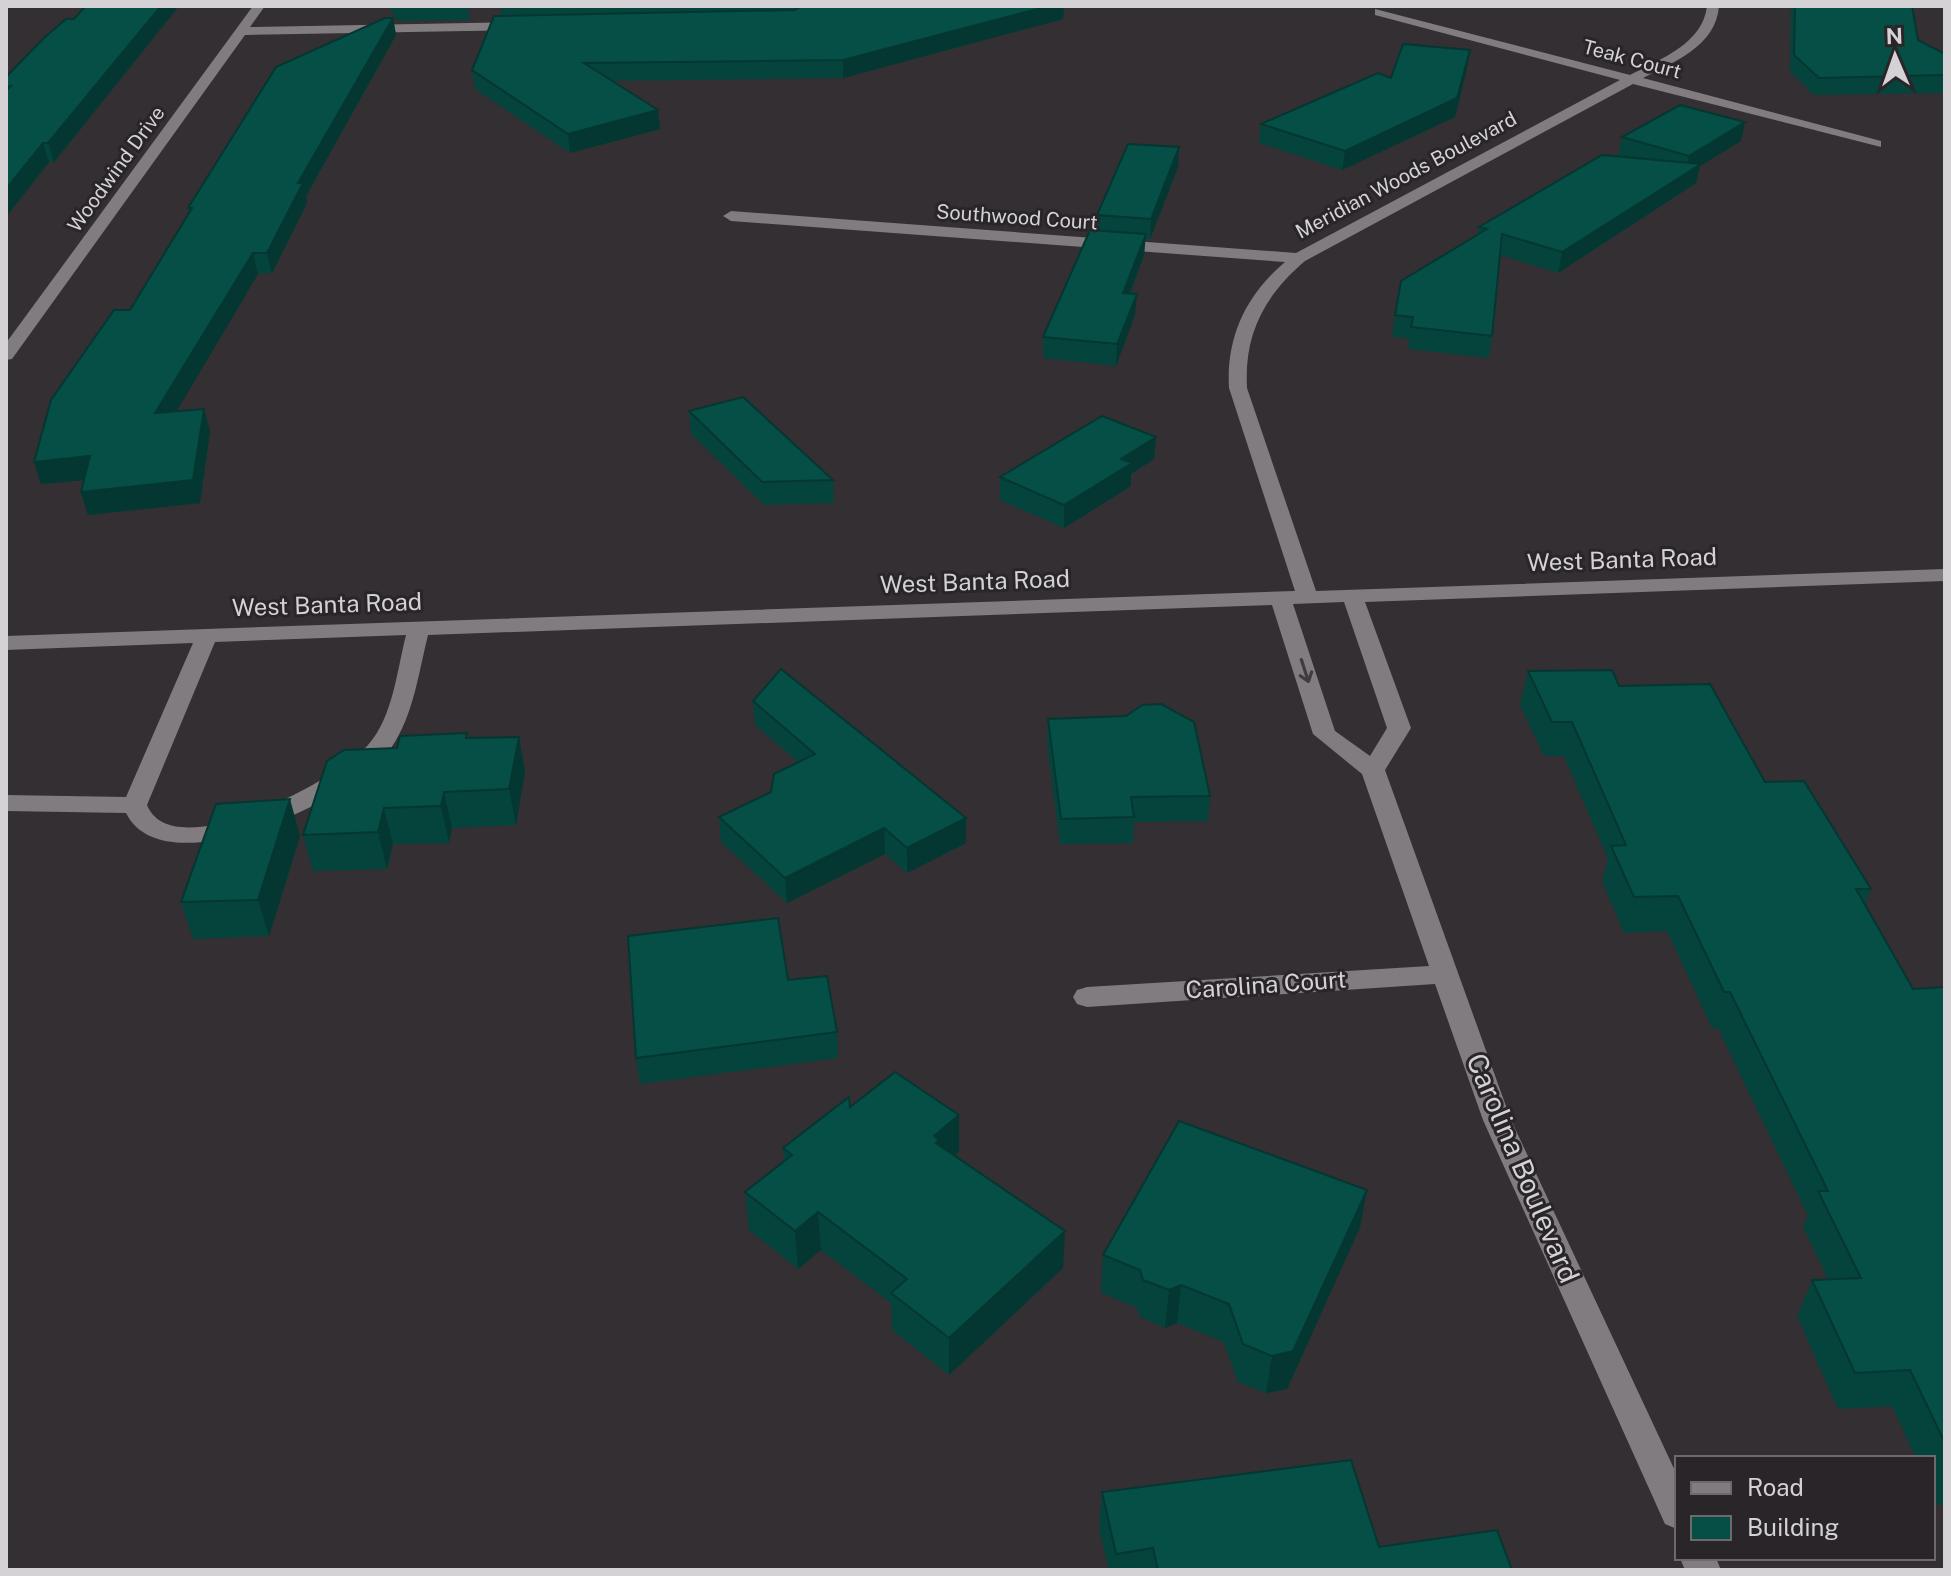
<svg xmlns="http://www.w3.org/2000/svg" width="1951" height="1576" font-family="'Public Sans',sans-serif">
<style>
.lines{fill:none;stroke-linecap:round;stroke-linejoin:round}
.minor{fill:#807c7f;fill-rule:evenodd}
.wall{fill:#05443c}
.shaded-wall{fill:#043731}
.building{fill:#064f46;stroke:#043731;stroke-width:2}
.oneway{stroke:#3f3b3e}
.labels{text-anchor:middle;stroke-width:6;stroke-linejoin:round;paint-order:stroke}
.far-street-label{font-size:20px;fill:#d4d2d4;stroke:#292528}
.street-label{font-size:24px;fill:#d4d2d4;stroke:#292528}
.near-street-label{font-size:28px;fill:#d4d2d4;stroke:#292528}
</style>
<rect width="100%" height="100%" fill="#332f32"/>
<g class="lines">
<!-- minor -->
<g class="minor">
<path d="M253 6H265L250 27 522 22 528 26 522 30 245 35 12 359 6 360V343Z"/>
<path d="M1707 6H1719C1716 46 1674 62 1643 78L1881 141V147L1633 84 1305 261C1264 296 1244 334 1247 388L1316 591 1945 569V581L1365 602 1411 728 1385 770 1511 1120 1677 1475V1529L1665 1524 1483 1120 1435 984 1087 1007 1077 1004 1073 997 1077 990 1087 987 1429 966 1362 774 1313 734 1272 605 428 635C418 675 413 721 386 755 347 801 164 889 126 813L6 811V795L126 797 193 643 6 650V636L1295 591 1229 388C1226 337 1246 295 1285 262L731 221 723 216 731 211 1296 253 1620 80 1375 15V9L1630 75C1660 59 1703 44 1707 6ZM1344 602 1387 728 1370 756 1335 731 1293 604ZM406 635C397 670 393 717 368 745 339 779 173 869 147 805L215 642Z"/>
<path d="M1680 1558H1716L1721 1570H1685Z"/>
</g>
</g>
<!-- wall -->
<g class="wall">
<path d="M86 6H179L54 162H49L6 217V77L74 19Z"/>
<path d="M388 6H468L470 20 398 21Z"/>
<path d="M500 6H1064L1063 19 843 78 612 81 658 110 660 129 570 153 475 89 472 70 501 15Z"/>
<path d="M1791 6H1912L1918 40 1945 54V93L1814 95 1790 72Z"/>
<path d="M393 18 396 35 306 196 307 203 272 273 258 274 176 411 210 431 200 503 88 515 81 492 84 480 41 484 34 462 130 310 189 212 188 208Z"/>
<path d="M1470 50 1467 68 1455 117 1342 170 1259 143 1261 124Z"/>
<path d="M1622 137 1741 141 1700 166 1696 183 1558 273 1500 255 1492 336 1489 358 1408 349 1409 338 1392 337 1395 315 1478 235 1479 227 1618 156Z"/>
<path d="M1178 167 1150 239H1145L1144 255 1130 294 1135 315 1116 366 1043 358V337L1096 231 1097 215Z"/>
<path d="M689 411 833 480 834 503 764 505 691 434Z"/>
<path d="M1156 437 1154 459 1131 474V486L1064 528 1000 500V477Z"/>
<path d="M1528 671 1619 686 1765 782 1871 889 1865 905 1913 989 1945 987V1505H1938L1933 1494V1458H1916L1892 1406 1838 1409 1797 1316 1812 1280 1828 1279 1803 1227 1808 1216 1718 1028H1712L1667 931 1624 933 1602 881 1608 859 1564 756H1544L1520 705Z"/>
<path d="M753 701 966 818V843L907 873 885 854 787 903 721 842 719 817 771 792 798 762 755 725Z"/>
<path d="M1048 719 1210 796 1208 821 1134 822 1133 843 1060 844 1047 743Z"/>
<path d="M519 737 525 772 516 825 452 828 449 843 393 844 387 869 313 871 303 835 397 748 468 738Z"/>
<path d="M300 836 269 936 193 939 181 902Z"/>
<path d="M788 980 837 1032 838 1058 640 1084 636 1058Z"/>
<path d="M850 1107 959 1115V1152L955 1156 1063 1268 949 1375 892 1330 891 1303 821 1250 798 1269 749 1230 745 1192 784 1161 783 1148Z"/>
<path d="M1367 1190 1360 1227 1287 1389 1266 1393 1238 1382 1224 1342 1177 1323 1165 1328 1140 1317 1136 1307 1101 1293 1103 1255Z"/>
<path d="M1102 1492 1379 1547 1512 1570H1109L1099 1529Z"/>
</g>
<!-- shaded-wall -->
<g class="shaded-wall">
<path d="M161 6H179L54 162 48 143Z"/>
<path d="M1049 6H1064L1063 19 843 78V60Z"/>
<path d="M393 18 396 35 306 196 307 203 272 273 267 253 298 183Z"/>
<path d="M1470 50 1467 68 1455 117 1342 170 1345 151Z"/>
<path d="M658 110 660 129 570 153 568 134Z"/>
<path d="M1745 122 1741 141 1700 166 1696 183 1558 273 1562 252 1684 174 1689 156Z"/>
<path d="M43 143 49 162 6 217V189Z"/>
<path d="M1179 147 1178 167 1150 239 1151 219Z"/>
<path d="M1146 234 1144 255 1122 314 1123 293Z"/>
<path d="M253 253 258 274 162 436 155 413Z"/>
<path d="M1137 294 1135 315 1116 366 1117 344Z"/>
<path d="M204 409 210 431 200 503 88 515 81 492Z"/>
<path d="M1156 437 1154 459 1131 474V486L1064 528V505L1121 459Z"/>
<path d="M90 456 97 479 41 484 34 462Z"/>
<path d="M519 737 525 772 516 825 509 789Z"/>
<path d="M444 792 452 828 449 843 441 806Z"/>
<path d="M290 799 300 836 269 936 258 900Z"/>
<path d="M384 808 393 844 387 869 378 832Z"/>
<path d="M966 818V843L907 873V848Z"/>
<path d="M884 828 885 854 787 903 785 878Z"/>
<path d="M959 1115V1152L940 1169 934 1136Z"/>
<path d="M1367 1190 1360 1227 1287 1389 1266 1393 1272 1356Z"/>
<path d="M818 1212 821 1250 798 1269 795 1231Z"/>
<path d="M1065 1231 1063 1268 949 1375V1338Z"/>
<path d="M1181 1285 1177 1323 1165 1328 1169 1290Z"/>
</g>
<!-- building -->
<g class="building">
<path d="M86 6H161L48 143H43L6 189V91L11 86H6V77L45 37 66 19H74Z"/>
<path d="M801 6H1049L843 60 584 63 658 110 568 134 472 70 494 16 795 10Z"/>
<path d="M1795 6H1912L1918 40 1945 54V75L1819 78 1794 55Z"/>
<path d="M385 18H393L298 183H303L267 253H253L155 413 204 409 193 480 81 492 90 456 34 462 51 400 114 310H130L192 208H188L276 67Z"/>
<path d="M1403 44 1470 50 1457 98 1345 151 1261 124 1378 73 1391 78Z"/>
<path d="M1680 105 1745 122 1689 156 1622 137Z"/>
<path d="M1128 144 1179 147 1151 219 1097 215Z"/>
<path d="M1602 155 1701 164 1562 252 1502 234 1492 336 1411 327 1413 317 1395 315 1401 281 1487 229 1479 227Z"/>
<path d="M1090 230 1146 234 1123 293 1137 294 1117 344 1043 337Z"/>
<path d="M743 397 833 480 762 482 689 411Z"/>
<path d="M1102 416 1156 437 1121 459 1132 463 1064 505 1000 477Z"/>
<path d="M781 669 966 818 907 848 884 828 785 878 719 817 771 792 774 774 815 754 753 701Z"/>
<path d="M1612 670 1619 686 1710 684 1765 782 1804 781 1871 889H1856L1913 989 1945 987V1443L1910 1370 1855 1373 1812 1280 1861 1278 1818 1191H1828L1730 992H1724L1678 896 1634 897 1611 846 1626 845 1572 722H1552L1528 671Z"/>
<path d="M1161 704 1194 722 1210 796 1131 797 1134 817 1061 819 1048 719 1126 716 1142 705Z"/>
<path d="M467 733 466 738 519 737 509 789 444 792 441 806 384 808 378 832 303 835 327 761 344 750 397 748 400 736Z"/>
<path d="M290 799 258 900 181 902 216 804Z"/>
<path d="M778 918 788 980 827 976 837 1032 636 1058 628 936Z"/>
<path d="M895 1072 959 1115 934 1136 939 1140 936 1143 1065 1231 949 1338 891 1293 907 1279 818 1212 795 1231 745 1192 792 1155 783 1148 849 1097 850 1107Z"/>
<path d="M1179 1121 1367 1190 1293 1351 1272 1356 1243 1344 1229 1304 1181 1285 1169 1290 1143 1280 1140 1270 1103 1255Z"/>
<path d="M1351 1460 1379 1547 1497 1530 1512 1570H1158L1153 1548 1116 1554 1102 1492Z"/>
</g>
<!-- one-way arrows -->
<defs><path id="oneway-shaft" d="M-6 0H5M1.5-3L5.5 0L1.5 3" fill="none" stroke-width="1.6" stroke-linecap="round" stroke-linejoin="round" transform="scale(2)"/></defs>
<use class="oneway" href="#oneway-shaft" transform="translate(1305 671) rotate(72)"/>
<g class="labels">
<!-- far-street labels -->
<g class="far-street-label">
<text transform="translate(1632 59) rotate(15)" y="7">Teak Court</text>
<text transform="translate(116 169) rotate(-54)" y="7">Woodwind Drive</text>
<text transform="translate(1406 175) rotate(-28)" y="7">Meridian Woods Boulevard</text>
<text transform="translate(1017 217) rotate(4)" y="7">Southwood Court</text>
</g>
<!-- street labels -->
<g class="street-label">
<text transform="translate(1622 560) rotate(-2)" y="8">West Banta Road</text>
<text transform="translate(975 582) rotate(-2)" y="8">West Banta Road</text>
<text transform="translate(327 605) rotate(-2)" y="8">West Banta Road</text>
<text transform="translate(1266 985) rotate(-4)" y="8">Carolina Court</text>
</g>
<!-- near-street labels -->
<g class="near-street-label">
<text transform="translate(1523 1168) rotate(67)" y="10">Carolina Boulevard</text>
</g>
</g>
<!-- border -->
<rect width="1951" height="1576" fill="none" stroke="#d4d2d4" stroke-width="16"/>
<!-- legend -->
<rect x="1675" y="1456" width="260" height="104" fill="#292528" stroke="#6d6a6d" stroke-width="2"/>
<rect x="1691" y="1482" width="40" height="12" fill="#807c7f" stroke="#6d6a6d" stroke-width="2"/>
<text x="1747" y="1496" font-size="24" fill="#d4d2d4">Road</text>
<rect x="1691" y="1516" width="40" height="24" fill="#064f46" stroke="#6d6a6d" stroke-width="2"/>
<text x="1747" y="1536" font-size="24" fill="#d4d2d4">Building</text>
<!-- north arrow -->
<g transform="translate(1895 56) rotate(358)" stroke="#292528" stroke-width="6" paint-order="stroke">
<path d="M0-6L14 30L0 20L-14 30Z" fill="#d4d2d4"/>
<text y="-12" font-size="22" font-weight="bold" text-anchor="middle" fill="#d4d2d4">N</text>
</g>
</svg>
